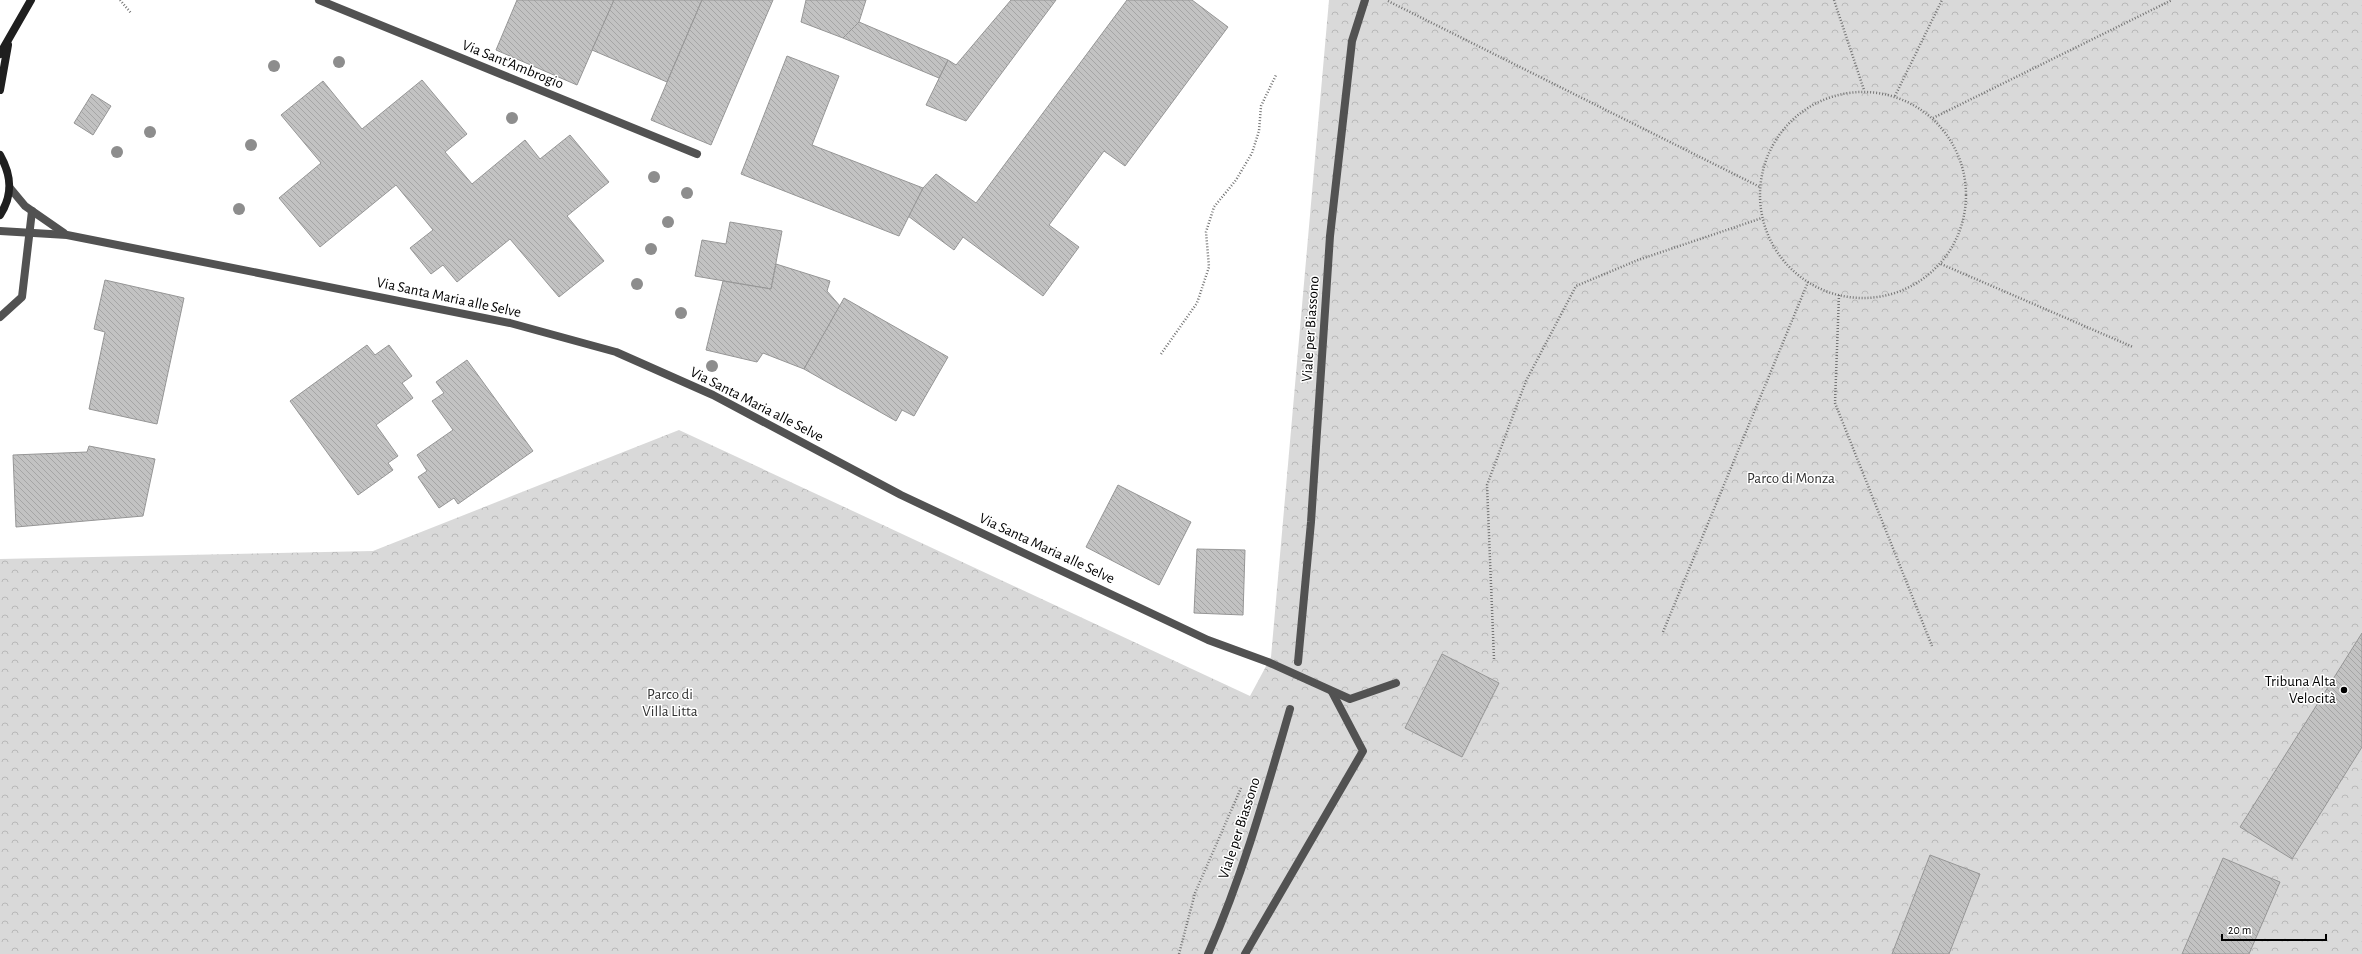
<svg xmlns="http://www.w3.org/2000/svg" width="2362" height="954" font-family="'Alegreya Sans',sans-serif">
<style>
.forest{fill:url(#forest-crowns)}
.building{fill:url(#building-back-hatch);stroke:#969696}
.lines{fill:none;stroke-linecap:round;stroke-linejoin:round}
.path{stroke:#747474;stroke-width:2.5;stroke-dasharray:1 2;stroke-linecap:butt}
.lane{stroke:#525252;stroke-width:8}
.street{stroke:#525252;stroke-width:8}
.secondary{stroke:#1f1f1f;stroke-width:8}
.tree{fill:#8d8d8d}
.poi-dot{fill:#000;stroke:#fff;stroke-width:1.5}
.labels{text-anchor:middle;stroke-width:3;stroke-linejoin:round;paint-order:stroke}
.street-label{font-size:15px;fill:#000;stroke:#fff}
.park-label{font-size:15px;fill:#303030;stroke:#fff}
.poi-label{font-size:15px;fill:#000;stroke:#fff;text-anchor:end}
</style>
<defs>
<pattern id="forest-crowns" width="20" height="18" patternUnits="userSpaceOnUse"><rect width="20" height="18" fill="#d9d9d9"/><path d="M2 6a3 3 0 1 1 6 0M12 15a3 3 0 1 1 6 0" fill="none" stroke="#b8b8b8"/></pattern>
<pattern id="building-back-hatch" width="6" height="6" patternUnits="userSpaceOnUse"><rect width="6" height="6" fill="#c2c2c2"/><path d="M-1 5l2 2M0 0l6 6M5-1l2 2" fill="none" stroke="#a5a5a5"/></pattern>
</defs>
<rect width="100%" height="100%" fill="#fff"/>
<!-- forest -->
<path class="forest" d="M1329 0H2362V954H0V559L373 551 679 430 1250 696 1271 657Z"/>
<!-- building -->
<g class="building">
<path d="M517 0H614L577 85 496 50Z"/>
<path d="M614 0H702L667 82 592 50Z"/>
<path d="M702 0H773L711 145 651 120Z"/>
<path d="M806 0H866L859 22 843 38 801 22Z"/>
<path d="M1011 0H1056L966 121 926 105 948 60 956 65Z"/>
<path d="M1127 0H1192L1228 27 1125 166 1104 151 1049 225 1079 247 1043 296 963 237 954 250 908 216 923 188 936 174 976 203Z"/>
<path d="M859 22 948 60 939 78 843 38Z"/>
<path d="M787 56 839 76 812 145 923 188 899 236 741 174Z"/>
<path d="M422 80 467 134 445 152 472 184 525 140 540 159 570 135 609 182 567 216 604 261 559 297 510 239 457 282 443 265 431 274 410 248 433 230 396 185 320 247 279 198 321 163 281 115 323 81 362 129Z"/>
<path d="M92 94 111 106 93 135 74 123Z"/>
<path d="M730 222 782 231 771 289 695 276 702 240 726 244Z"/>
<path d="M776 264 830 281 827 291 840 306 804 369 763 353 757 362 706 350 723 281 771 289Z"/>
<path d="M105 280 184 298 157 424 89 409 105 332 94 329Z"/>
<path d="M844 298 948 357 914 416 902 410 896 421 804 369Z"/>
<path d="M367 345 375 355 389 345 412 376 402 383 413 398 376 425 398 456 388 463 393 470 358 495 290 401Z"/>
<path d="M467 360 533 451 458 504 454 498 439 508 418 477 427 471 417 455 453 430 432 401 444 393 436 382Z"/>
<path d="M89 446 155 459 143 516 16 527 13 455 87 452Z"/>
<path d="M1118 485 1191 522 1159 585 1086 547Z"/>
<path d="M1197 549 1245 550 1243 615 1194 613Z"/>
<path d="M2362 633V747L2292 859 2240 827Z"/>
<path d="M1442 654 1499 683 1462 757 1405 728Z"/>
<path d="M1930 855 1980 874 1949 954H1892Z"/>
<path d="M2223 858 2280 882 2249 954H2182Z"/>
</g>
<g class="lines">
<!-- path -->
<g class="path">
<path d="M120 0 131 13"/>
<path d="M1834 0 1864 90"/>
<path d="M1388 1 1760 187"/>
<circle cx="1863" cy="195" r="103"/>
<path d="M1895 96 1942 0"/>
<path d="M1933 118 2172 0"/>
<path d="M1941 264 2133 347"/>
<path d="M1839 295 1835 403 1932 646"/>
<path d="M1161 354 1197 303 1209 267 1206 232 1214 207 1236 180 1252 153 1259 131 1261 106 1276 75"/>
<path d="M1663 632 1808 282"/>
<path d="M1494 659 1487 485 1526 381 1576 286 1638 260 1762 218"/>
<path d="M1179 954 1195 893 1241 788"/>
</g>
<!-- lane -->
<g class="lane">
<path d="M0 317 22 297 32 211"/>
<path d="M1298 662 1311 522 1330 236 1352 41 1365 0"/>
<path d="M1208 954C1243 875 1266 792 1290 709"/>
<path d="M1245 954 1363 751 1332 692"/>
</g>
<!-- street -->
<g class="street">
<path d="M319 0 697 154"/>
<path d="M10 188 25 206 64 233"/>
<path d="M0 231 67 235 510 323 616 352 713 395 901 495 1208 640 1268 662 1350 699 1396 683"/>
</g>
<!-- secondary -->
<g class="secondary">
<path d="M0 54 31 0"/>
<path d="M0 90 8 45"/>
<path d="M0 155C12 176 13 195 0 215"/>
</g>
</g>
<!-- trees -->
<g class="tree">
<circle cx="339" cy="62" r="6"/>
<circle cx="274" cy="66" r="6"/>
<circle cx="512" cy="118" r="6"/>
<circle cx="150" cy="132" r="6"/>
<circle cx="251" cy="145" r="6"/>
<circle cx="117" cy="152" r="6"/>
<circle cx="654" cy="177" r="6"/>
<circle cx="687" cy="193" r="6"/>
<circle cx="239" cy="209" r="6"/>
<circle cx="668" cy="222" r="6"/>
<circle cx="651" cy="249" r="6"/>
<circle cx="637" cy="284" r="6"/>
<circle cx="681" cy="313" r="6"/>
<circle cx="712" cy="366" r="6"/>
</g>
<!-- markers -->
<circle class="poi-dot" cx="2344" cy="690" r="4"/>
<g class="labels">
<!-- street labels -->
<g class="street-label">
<text transform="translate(513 64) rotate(22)" y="5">Via Sant'Ambrogio</text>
<text transform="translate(449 297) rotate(12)" y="5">Via Santa Maria alle Selve</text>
<text transform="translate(1310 329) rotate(-86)" y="5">Viale per Biassono</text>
<text transform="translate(757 404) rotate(27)" y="5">Via Santa Maria alle Selve</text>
<text transform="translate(1047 548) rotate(25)" y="5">Via Santa Maria alle Selve</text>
<text transform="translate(1239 828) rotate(-72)" y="5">Viale per Biassono</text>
</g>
<!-- park labels -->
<g class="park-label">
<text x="1791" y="483">Parco di Monza</text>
<text x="670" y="699">Parco di<tspan x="670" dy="17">Villa Litta</tspan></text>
</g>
<!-- poi labels -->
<g class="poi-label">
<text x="2336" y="686">Tribuna Alta<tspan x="2336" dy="17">Velocità</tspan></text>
</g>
</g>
<!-- scale -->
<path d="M2222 934v6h104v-6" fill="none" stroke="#000000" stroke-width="2"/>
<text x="2228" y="934" font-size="12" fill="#000000" stroke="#ffffff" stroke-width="3" paint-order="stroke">20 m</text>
</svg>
